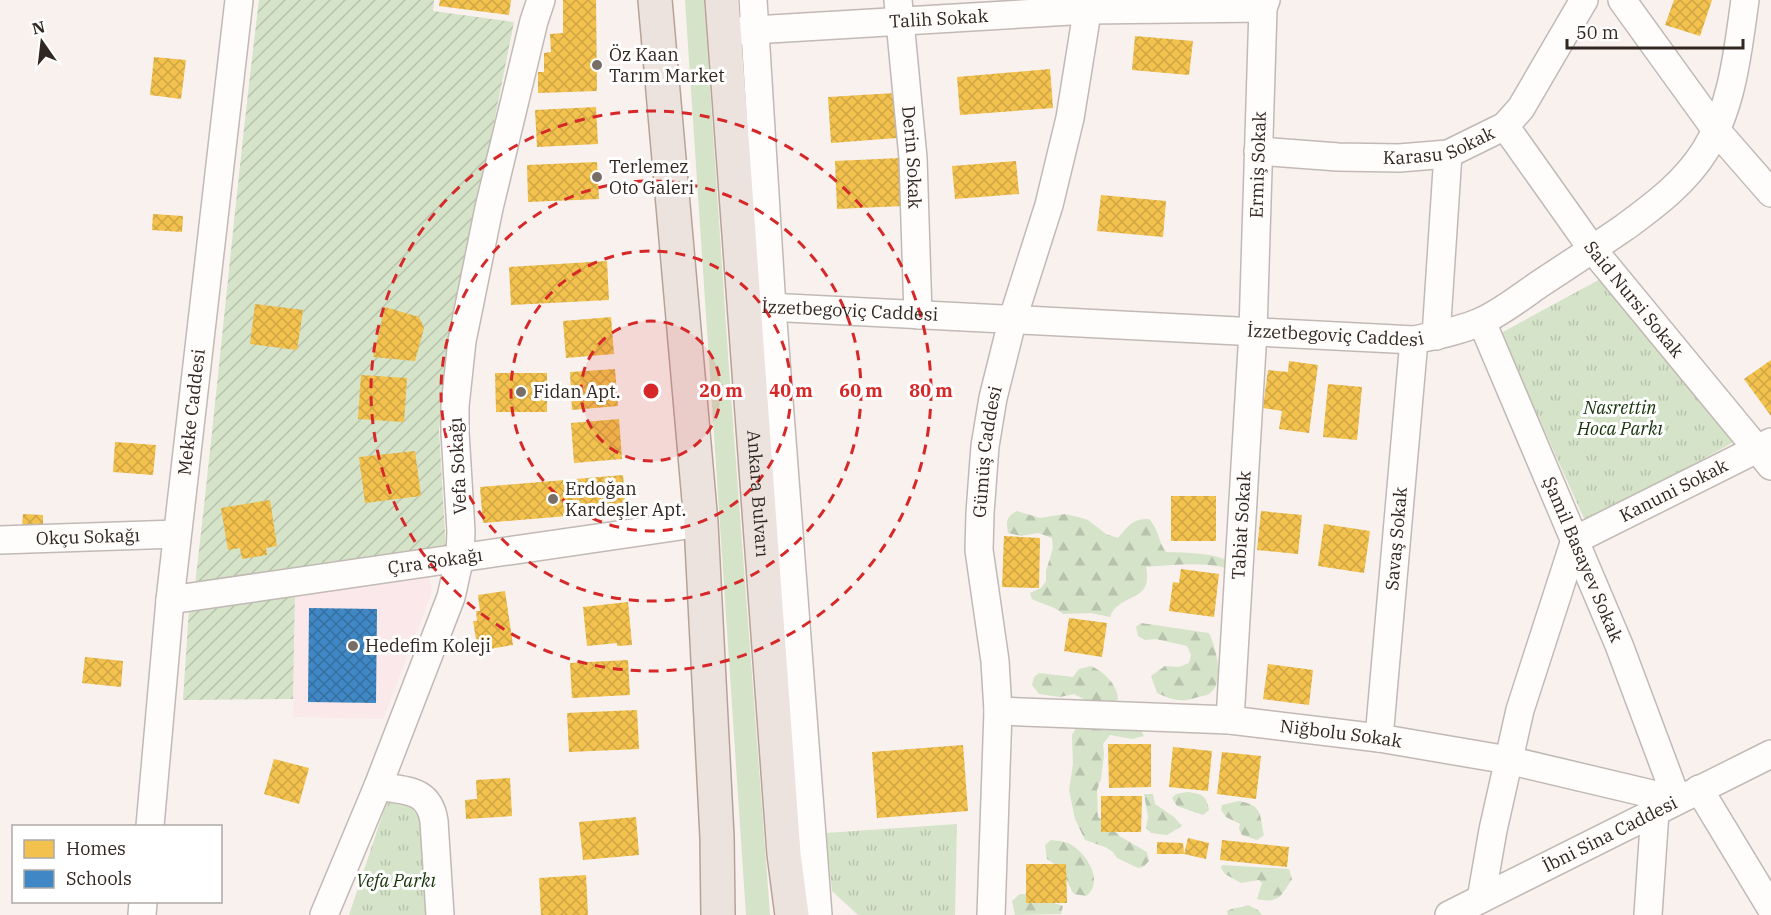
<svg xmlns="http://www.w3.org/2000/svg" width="1771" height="915" font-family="'IBM Plex Serif',serif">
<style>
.education{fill:#fae8ea}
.grass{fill:#d5e3c9}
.forest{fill:url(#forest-firs)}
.park{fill:url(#park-tufts)}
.garden{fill:url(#garden-furrows)}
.homes{fill:url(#homes-cross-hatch)}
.schools{fill:url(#schools-cross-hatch)}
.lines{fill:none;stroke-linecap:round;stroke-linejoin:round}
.minor-casing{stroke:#c2b9b4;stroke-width:30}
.major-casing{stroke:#b7a298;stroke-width:36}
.minor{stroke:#fefdfc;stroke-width:27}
.major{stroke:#ede3de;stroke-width:33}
.ring{fill:none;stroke:#d62828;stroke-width:3;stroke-dasharray:10 8}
.poi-dot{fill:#786e68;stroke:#fff;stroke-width:2}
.labels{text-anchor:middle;stroke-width:6;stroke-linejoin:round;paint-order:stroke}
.street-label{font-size:18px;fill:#332721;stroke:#fff}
.poi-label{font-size:18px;fill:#332721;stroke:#fff;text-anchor:start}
.park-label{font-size:18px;font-style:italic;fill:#163308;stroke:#fff}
.centre{fill:#d62828;stroke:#fff;stroke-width:3}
.ring-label{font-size:18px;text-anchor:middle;font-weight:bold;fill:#d62828;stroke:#fff;stroke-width:6;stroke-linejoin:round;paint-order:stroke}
</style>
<defs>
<pattern id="forest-firs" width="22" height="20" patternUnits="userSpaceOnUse" patternTransform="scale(1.5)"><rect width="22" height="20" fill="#d5e3c9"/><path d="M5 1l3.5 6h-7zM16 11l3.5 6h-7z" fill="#b7c3ac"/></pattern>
<pattern id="park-tufts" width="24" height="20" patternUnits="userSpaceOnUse" patternTransform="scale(1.5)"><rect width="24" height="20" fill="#d5e3c9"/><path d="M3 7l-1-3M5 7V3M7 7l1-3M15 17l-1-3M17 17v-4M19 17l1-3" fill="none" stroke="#b7c3ac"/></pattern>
<pattern id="garden-furrows" width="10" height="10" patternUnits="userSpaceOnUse" patternTransform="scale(1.5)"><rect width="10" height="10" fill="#d5e3c9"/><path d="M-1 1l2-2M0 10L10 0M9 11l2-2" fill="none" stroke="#b7c3ac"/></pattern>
<pattern id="homes-cross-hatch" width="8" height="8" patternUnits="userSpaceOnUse" patternTransform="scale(1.5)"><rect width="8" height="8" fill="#f2c14e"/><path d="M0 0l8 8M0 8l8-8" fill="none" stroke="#d0a644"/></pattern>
<pattern id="schools-cross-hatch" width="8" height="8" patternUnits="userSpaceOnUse" patternTransform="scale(1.5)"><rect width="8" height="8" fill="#3f88c5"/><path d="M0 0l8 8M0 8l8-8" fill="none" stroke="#356fa0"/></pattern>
</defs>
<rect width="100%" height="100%" fill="#f8f1ed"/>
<!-- education -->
<path class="education" d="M428 570 432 592 383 719 293 717 295 591Z"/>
<!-- grass -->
<path class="grass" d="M685 0H704L729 369 770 915H746Z"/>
<!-- forest -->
<g class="forest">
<path d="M1017 511 1040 518 1065 514 1078 517 1088 520 1106 534 1118 538C1127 527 1133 518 1149 519 1160 532 1157 539 1166 552 1188 553 1211 552 1231 562L1229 600 1224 595V586L1227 573 1223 567C1197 562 1172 565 1146 567 1154 604 1119 592 1110 617L1091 613 1063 614C1055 606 1043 605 1032 599L1030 593 1041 588 1046 581V571L1053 548 1052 538 1038 533 1021 536 1008 533C1006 521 1006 517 1017 511Z"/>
<path d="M1141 623 1209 633C1216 648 1227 686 1207 695 1204 696 1201 696 1198 697 1191 699 1187 701 1179 700 1172 700 1164 696 1157 693L1151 676 1165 666 1179 667 1189 663 1191 655 1187 646 1156 639 1145 640 1138 636 1136 627Z"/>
<path d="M1091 666C1104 672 1117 684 1118 699L1109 705H1095L1074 694 1060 697 1039 694 1032 685 1034 677 1039 673 1073 677 1079 669Z"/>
<path d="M1077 726 1139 727 1144 736 1132 739 1110 735 1103 744 1104 754 1101 779 1097 790 1098 817 1121 837 1147 852 1149 861 1143 867 1138 868 1117 858 1113 852 1105 847 1085 840 1075 819 1069 790 1073 764 1072 735Z"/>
<path d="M1187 792C1202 794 1206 795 1209 810L1203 815 1177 806 1172 798 1176 794Z"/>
<path d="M1144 794H1153L1155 804 1174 817 1182 826 1167 835 1151 833 1146 828 1148 817Z"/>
<path d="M1239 801C1264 806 1259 815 1264 835L1257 840 1242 835 1239 829 1240 824 1226 817 1221 810 1222 805Z"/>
<path d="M1051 840C1058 841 1064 841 1070 844 1083 851 1100 873 1092 889 1091 892 1088 894 1086 896L1074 894C1062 875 1069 873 1047 859L1045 845Z"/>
<path d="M1222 865 1289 869 1292 879C1281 896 1279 904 1257 899L1262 883 1259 880 1241 883 1225 874 1221 868Z"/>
<path d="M1020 894H1028L1063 906 1061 914 1015 915 1012 901Z"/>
<path d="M1248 905 1258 910 1262 915H1228L1227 911C1234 907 1241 908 1248 905Z"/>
</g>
<!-- park -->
<g class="park">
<path d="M1604 277 1734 442 1586 523 1501 333Z"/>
<path d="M387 801 421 804 430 915H349Z"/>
<path d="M957 824 955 915H858L832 891 826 833Z"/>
</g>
<!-- garden -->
<g class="garden">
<path d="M259 0H434L433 11 514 22 456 313 439 430 446 550 361 558 195 585C218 390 235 195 259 0Z"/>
<path d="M295 591 293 699 183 700 189 609Z"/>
</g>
<!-- homes -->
<g class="homes">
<path d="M440 0H511L509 15 439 6Z"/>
<path d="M563 0H596L597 91 538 93V72H544V53L551 52 550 34 563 33Z"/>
<path d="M1674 0H1712L1700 36 1665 25Z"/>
<path d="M1135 36 1193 41 1189 75 1132 70Z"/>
<path d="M154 57 186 60 181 99 150 95Z"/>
<path d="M1050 69 1053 108 960 115 957 77Z"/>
<path d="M895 93 897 138 831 143 828 97Z"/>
<path d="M596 107 598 144 537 147 535 110Z"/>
<path d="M900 158 903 206 837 209 835 161Z"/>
<path d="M1016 161 1019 194 955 199 952 166Z"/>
<path d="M597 162 599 199 528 202 527 165Z"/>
<path d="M1101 195 1166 201 1163 237 1097 231Z"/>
<path d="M153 214 183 216 182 232 152 230Z"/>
<path d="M607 261 609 300 511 305 509 267Z"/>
<path d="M255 304 303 310 297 350 250 344Z"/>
<path d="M385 307 419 317 424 328 415 361 373 357Z"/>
<path d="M611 317 614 354 566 358 563 321Z"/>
<path d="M1771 360V416L1744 379Z"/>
<path d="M1289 361 1318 365 1309 433 1279 429 1282 411 1263 408 1268 370 1288 372Z"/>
<path d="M615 369 618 406 572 410 570 372Z"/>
<path d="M495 373H547V412H496Z"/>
<path d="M361 375 407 378 404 422 358 419Z"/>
<path d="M1328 384 1362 387 1357 440 1323 437Z"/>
<path d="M619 419 622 459 574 463 571 423Z"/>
<path d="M115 442 156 445 153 475 113 472Z"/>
<path d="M415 451 421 496 365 503 359 457Z"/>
<path d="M623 475 626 511 483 523 480 487Z"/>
<rect x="1171" y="496" width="45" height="45"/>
<path d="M270 500 277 546 266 548 267 555 242 559 240 548 228 550 221 508Z"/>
<path d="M1261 511 1302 515 1298 554 1257 550Z"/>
<path d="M23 514 43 515V527L22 526Z"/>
<path d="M1324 524 1370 531 1364 573 1318 566Z"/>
<path d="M1004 536 1040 538 1039 588 1002 587Z"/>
<path d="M1181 569 1219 574 1214 617 1169 611 1173 582 1179 583Z"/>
<path d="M505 591 513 645 478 651 473 621H477L476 611H480L478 595Z"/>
<path d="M628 602 632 645 617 646V643L587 646 583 607Z"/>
<path d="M1069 618 1107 623 1102 657 1064 651Z"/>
<path d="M85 657 123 661 121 687 82 683Z"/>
<path d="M628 660 630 695 572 698 570 663Z"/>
<path d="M1268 664 1313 670 1309 705 1263 699Z"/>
<path d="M637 710 639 749 569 752 567 713Z"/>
<path d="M1108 744H1151V787L1109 788Z"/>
<path d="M963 745 968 811 877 818 872 752Z"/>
<path d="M1173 747 1212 751 1208 791 1169 787Z"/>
<path d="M1222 752 1261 756 1256 799 1217 794Z"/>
<path d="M274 759 309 768 299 804 264 794Z"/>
<path d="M510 778 512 816 466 819 465 800 477 799 476 780Z"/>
<path d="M1101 796H1142L1141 832H1101Z"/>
<path d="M636 817 639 855 583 860 579 822Z"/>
<path d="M1188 838 1209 843 1206 859 1184 854H1157V842L1183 843 1184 854Z"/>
<path d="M1222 840 1289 847 1287 867 1220 860Z"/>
<path d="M1026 864H1066L1067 903H1026Z"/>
<path d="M586 875 588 915H541L539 878Z"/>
</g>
<!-- schools -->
<path class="schools" d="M309 608 377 609 376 703 308 702Z"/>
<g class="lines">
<defs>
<g id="minor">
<path d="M753 0 772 308 818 915"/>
<path id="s1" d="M898 0 913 158 918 315"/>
<path d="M1622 0 1716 130 1771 193"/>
<path id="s2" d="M737 31 1088 10 1263 8"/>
<path id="s3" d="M1505 126 1593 250 1771 466"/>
<path id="s4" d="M1258 151 1338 157 1399 158 1448 154 1505 126 1521 108 1584 0"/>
<path id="s5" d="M746 306C969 316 1192 327 1414 340 1437 335 1459 331 1480 322 1499 314 1521 297 1538 285 1567 266 1596 247 1625 227 1655 205 1686 182 1706 149 1733 105 1738 49 1745 0"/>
<path id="s6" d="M1482 322 1619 645 1677 800"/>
<path d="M1436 336 1448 154"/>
<path id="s7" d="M0 540 177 534"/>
<path id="s8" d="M170 600 701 523"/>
<path id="s9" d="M998 711 1230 720 1379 738 1508 760 1677 800"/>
<path id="s10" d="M1230 720 1253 331 1263 8 1266 0"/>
<path id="s11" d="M1379 738 1414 340"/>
<path d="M378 786C405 791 429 788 434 821L440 915"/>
<path d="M1699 789 1771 908"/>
<path id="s12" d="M150 826 170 600 239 0"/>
<path id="s13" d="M1481 899 1493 830 1520 710 1575 540 1771 442"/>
<path d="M142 915 143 902"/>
<path d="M324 915 378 786 451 597 460 557 461 531 455 432V406L462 341 489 208 534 21 541 0"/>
<path id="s14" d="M991 915 998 711 995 661 979 550 980 513 985 446 993 398 1013 318 1049 205 1070 118 1089 0"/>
<path id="s15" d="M1449 915 1771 754"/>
<path d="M1648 915 1655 811"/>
</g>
<g id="major">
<path d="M655 0 701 523 717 837 718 915"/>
<path id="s16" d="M722 0 784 854 792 915"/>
</g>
</defs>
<!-- minor casing -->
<use href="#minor" class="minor-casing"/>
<!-- major casing -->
<use href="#major" class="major-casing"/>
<!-- minor -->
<use href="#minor" class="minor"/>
<!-- major -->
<use href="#major" class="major"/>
</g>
<!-- distance rings -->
<circle cx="651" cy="391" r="70" fill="#d62828" fill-opacity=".12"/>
<g class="ring">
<circle cx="651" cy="391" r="70"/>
<circle cx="651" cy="391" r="140"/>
<circle cx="651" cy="391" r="210"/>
<circle cx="651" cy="391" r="280"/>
</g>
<!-- markers -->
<g class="poi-dot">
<circle cx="597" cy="65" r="6"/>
<circle cx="597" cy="177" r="6"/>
<circle cx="521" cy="392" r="6"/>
<circle cx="553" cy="499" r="6"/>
<circle cx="353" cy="646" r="6"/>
</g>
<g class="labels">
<!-- street labels -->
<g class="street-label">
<text dy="6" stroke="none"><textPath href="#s2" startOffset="202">Talih Sokak</textPath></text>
<text dy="6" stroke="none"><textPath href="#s4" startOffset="183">Karasu Sokak</textPath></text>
<text dy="6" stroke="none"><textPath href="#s1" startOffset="158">Derin Sokak</textPath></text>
<text dy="6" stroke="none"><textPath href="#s10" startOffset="556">Ermiş Sokak</textPath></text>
<text dy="6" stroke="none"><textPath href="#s3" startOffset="216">Said Nursi Sokak</textPath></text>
<text dy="6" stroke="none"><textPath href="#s5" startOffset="104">İzzetbegoviç Caddesi</textPath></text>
<text dy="6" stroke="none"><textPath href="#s5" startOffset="590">İzzetbegoviç Caddesi</textPath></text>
<text dy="6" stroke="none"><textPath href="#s12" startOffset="416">Mekke Caddesi</textPath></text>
<text dy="6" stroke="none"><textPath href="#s14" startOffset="465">Gümüş Caddesi</textPath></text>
<text transform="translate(458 466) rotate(-93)" y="6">Vefa Sokağı</text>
<text dy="6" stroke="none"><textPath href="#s13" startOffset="482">Kanuni Sokak</textPath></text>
<text dy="6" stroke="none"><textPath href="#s16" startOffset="495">Ankara Bulvarı</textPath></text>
<text dy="6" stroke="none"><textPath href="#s10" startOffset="195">Tabiat Sokak</textPath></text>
<text dy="6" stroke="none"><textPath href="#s7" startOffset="88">Okçu Sokağı</textPath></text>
<text dy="6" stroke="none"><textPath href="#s11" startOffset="200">Savaş Sokak</textPath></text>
<text dy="6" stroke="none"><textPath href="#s6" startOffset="258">Şamil Basayev Sokak</textPath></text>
<text dy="6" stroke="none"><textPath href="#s8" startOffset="268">Çıra Sokağı</textPath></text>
<text dy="6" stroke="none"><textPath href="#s9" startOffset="344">Niğbolu Sokak</textPath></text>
<text dy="6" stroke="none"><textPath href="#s15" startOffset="180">İbni Sina Caddesi</textPath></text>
</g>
<!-- poi labels -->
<g class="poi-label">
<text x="609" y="61">Öz Kaan<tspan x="609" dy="21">Tarım Market</tspan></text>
<text x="609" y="173">Terlemez<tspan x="609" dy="21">Oto Galeri</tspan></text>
<text x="533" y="398">Fidan Apt.</text>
<text x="565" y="495">Erdoğan<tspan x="565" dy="21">Kardeşler Apt.</tspan></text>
<text x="365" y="652">Hedefim Koleji</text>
</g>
<!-- park labels -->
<g class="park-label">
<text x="1620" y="414">Nasrettin<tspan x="1620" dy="21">Hoca Parkı</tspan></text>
<text x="396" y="887">Vefa Parkı</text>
</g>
</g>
<circle cx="651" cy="391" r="9" class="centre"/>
<g class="ring-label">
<text x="721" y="397">20 m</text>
<text x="791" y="397">40 m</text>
<text x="861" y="397">60 m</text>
<text x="931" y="397">80 m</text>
</g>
<!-- legend -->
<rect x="12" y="825" width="210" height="78" fill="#ffffff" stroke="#ada9a6" stroke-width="1.5"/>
<rect x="24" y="840" width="30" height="18" fill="#f2c14e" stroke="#ada9a6" stroke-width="1.5"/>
<text x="66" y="855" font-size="18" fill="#332721">Homes</text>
<rect x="24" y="870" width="30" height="18" fill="#3f88c5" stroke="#ada9a6" stroke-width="1.5"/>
<text x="66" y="885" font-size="18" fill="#332721">Schools</text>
<!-- north arrow -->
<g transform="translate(42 42) rotate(346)" stroke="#ffffff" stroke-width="4.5" paint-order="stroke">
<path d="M0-4.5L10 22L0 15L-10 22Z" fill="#332721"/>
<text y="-9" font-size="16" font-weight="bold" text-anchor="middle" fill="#332721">N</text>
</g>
<!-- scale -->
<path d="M1567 39v9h176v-9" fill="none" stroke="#332721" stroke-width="3"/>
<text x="1576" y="39" font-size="18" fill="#332721" stroke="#ffffff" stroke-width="4.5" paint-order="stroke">50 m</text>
</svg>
